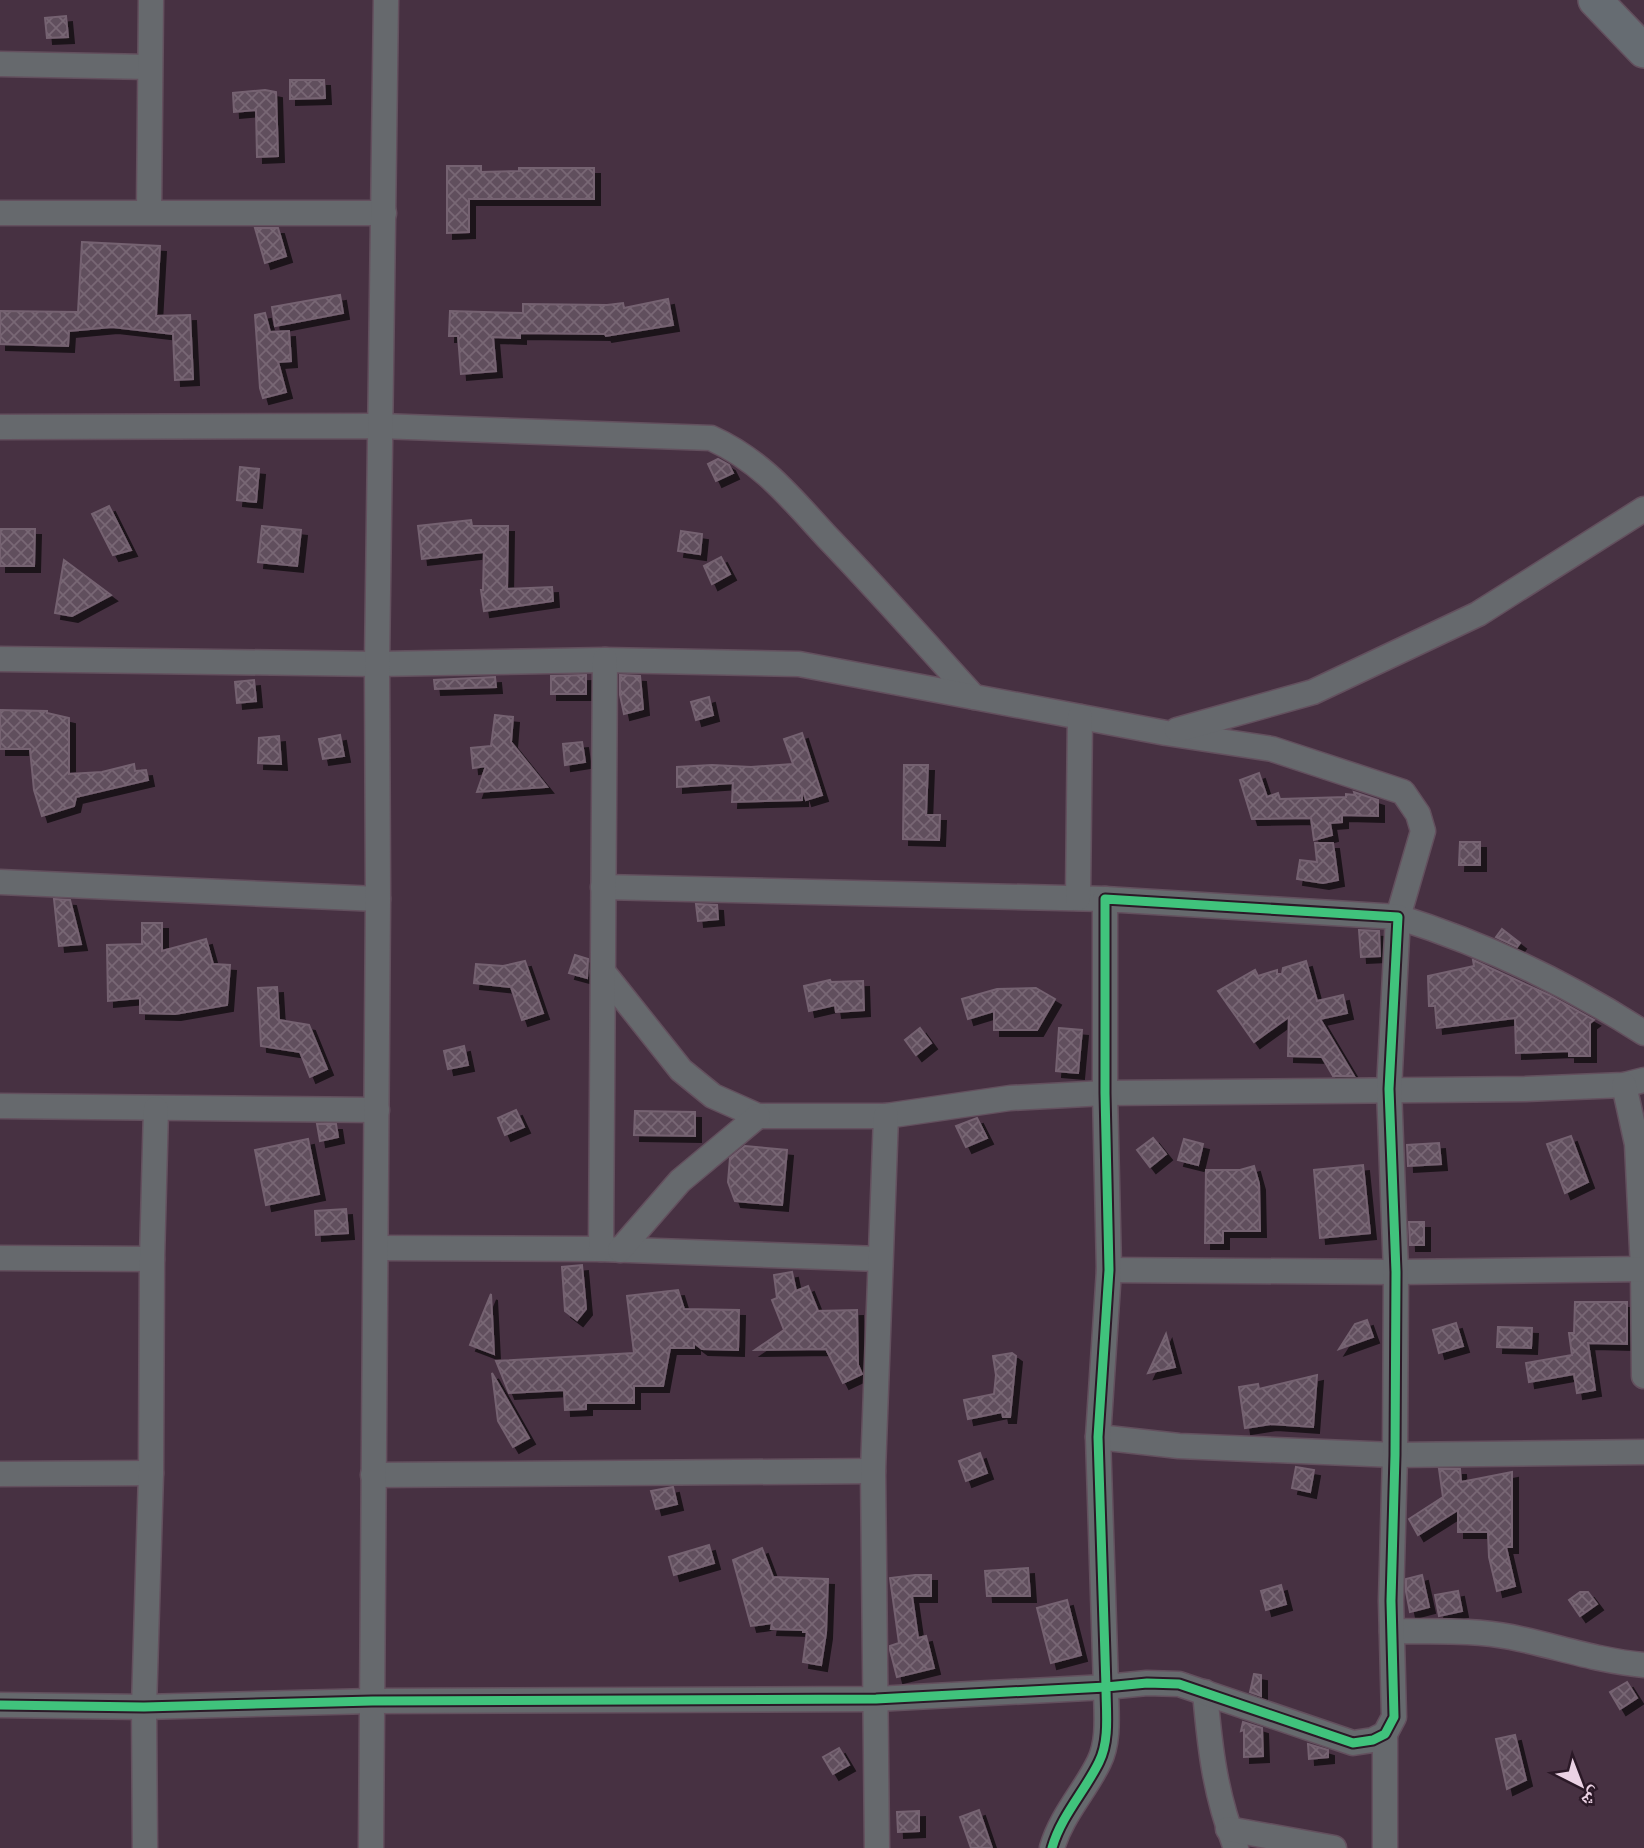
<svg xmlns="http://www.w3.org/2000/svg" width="1644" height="1848" font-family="Overpass,'Noto Naskh Arabic',sans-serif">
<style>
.building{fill:url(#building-cross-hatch);stroke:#756271;stroke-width:2;filter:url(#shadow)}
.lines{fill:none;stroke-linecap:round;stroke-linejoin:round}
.street-casing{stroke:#63505e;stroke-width:27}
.secondary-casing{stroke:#63505e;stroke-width:36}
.street{stroke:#66696d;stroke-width:24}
.secondary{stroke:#666c72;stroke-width:33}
.cycleway-casing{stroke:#2b1927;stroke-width:13}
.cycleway{stroke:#40c37c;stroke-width:9}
</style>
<defs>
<pattern id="building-cross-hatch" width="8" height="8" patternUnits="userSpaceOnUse" patternTransform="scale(1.75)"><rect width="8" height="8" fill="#614f5d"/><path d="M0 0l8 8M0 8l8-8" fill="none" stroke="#786774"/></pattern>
<filter id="shadow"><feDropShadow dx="6" dy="6" stdDeviation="0" flood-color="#0009"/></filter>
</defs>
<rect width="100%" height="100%" fill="#473142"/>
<!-- building -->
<g class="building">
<path d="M66 16 68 37 47 38 45 18Z"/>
<path d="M290 80H324L325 98 290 99Z"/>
<path d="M265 90 276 92 278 156 257 157 256 110 234 112 233 93Z"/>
<path d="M447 166H481V172L519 171V168H594V199H469V232L447 233Z"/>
<path d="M255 228H278L286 256 265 263Z"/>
<path d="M82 242 160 246 156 316 190 315 193 379 175 380 173 334 112 327 69 331 68 346 0 344V311L78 312Z"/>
<path d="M340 295 343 313 275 326 272 307Z"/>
<path d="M668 299 673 325 606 336 605 334 520 333V338L493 337 496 371 461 374 458 336H449L450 311 523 313V304L607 305 623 303 624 308Z"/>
<path d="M265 313 270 332 289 331 291 361 278 362 286 392 263 398 260 388 255 315Z"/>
<path d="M718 459 729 465 733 473 716 481 708 464Z"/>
<path d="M240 467 259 469 256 502 237 500Z"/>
<path d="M109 506 131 550 113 555 92 514Z"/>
<path d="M471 520 472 526H508L507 589 552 587 553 601 484 611 481 590H483L484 552 422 559 418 526Z"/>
<path d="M262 526 301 530 297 566 258 562Z"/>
<path d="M0 529H35L34 566H0Z"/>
<path d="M681 531 702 534 700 554 678 551Z"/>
<path d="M721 557 730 574 712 584 704 566Z"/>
<path d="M64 560 111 595 72 616 55 613Z"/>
<path d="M586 675V694H551V676Z"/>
<path d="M620 675 640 676 643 709 624 714 620 695Z"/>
<path d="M495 677 496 687 435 689 434 680Z"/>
<path d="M254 680 256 701 237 703 235 682Z"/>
<path d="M709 697 713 715 696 720 691 702Z"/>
<path d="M0 710 47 711V713L69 718V774L102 772 134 764 135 771 146 770 148 780 76 797 74 806 42 816 34 790 30 749H0Z"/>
<path d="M495 715 513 717 511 742 547 787 477 792 486 766 473 768 471 748 491 746Z"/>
<path d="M802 733 822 795 806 800 802 788V800L732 802 733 783 677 787V767L712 765 751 767 793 764 784 739Z"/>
<path d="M340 735 344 756 323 759 319 739Z"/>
<path d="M279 736 281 764 258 763 259 738Z"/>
<path d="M582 742 585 762 565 765 563 744Z"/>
<path d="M904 765H928L926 815H940L939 840 903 839Z"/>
<path d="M1259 773 1267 797 1278 793 1280 799 1346 797V794L1355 795 1354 792 1378 800V816L1342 815V822L1330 823 1332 835 1314 840 1311 818 1252 819 1240 780Z"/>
<path d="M1460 842H1480V865H1459Z"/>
<path d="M1315 843H1333L1338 880 1323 883 1297 879 1300 860 1317 862Z"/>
<path d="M54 899 70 900 81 944 59 946Z"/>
<path d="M696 904 717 905 718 919 698 921Z"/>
<path d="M142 923H162V951L206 939 213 964 230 965 227 1005 175 1014 140 1013V998L108 1001 107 945 142 944Z"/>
<path d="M1502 929 1520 943 1517 947 1496 937Z"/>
<path d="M1359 930 1379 931 1380 956 1361 957Z"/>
<path d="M575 955 588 959 587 978 569 973Z"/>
<path d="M1473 960 1549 995 1594 1020 1590 1023V1056H1569V1051L1516 1053 1515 1018 1437 1028 1435 1006H1429L1428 976 1474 966Z"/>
<path d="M525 961 543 1013 522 1020 511 987 474 983 476 964 503 966Z"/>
<path d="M1306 961 1317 1001 1343 995 1347 1013 1320 1019 1354 1076H1333L1322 1057 1288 1056 1289 1017 1254 1042 1218 991 1255 970 1258 976 1277 970V974H1282L1283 968Z"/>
<path d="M830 980 831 982 863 981 864 1010 836 1012 835 1005 809 1011 804 986Z"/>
<path d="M277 987 279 1020 309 1025 327 1069 310 1077 300 1052 261 1046 258 988Z"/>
<path d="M1036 988 1055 999 1037 1030H994V1011L968 1019 962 999 997 989Z"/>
<path d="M920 1028 931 1043 916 1055 905 1040Z"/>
<path d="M1059 1028 1082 1030 1078 1073 1056 1071Z"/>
<path d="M464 1046 468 1065 448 1069 444 1051Z"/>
<path d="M516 1110 524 1127 505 1135 498 1118Z"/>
<path d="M635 1111 695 1112V1136L634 1135Z"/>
<path d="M977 1118 987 1138 966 1147 956 1126Z"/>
<path d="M317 1124H336L338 1137 320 1141Z"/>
<path d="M1571 1136 1588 1182 1565 1193 1547 1144Z"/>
<path d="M1153 1138 1166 1154 1150 1167 1137 1150Z"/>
<path d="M308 1139 319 1194 266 1205 255 1150Z"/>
<path d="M1184 1139 1203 1144 1198 1165 1178 1160Z"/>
<path d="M1439 1143 1441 1164 1408 1166 1407 1145Z"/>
<path d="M745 1146 787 1150 782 1205 735 1201 728 1182 730 1158Z"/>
<path d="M1363 1165 1370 1233 1320 1238 1314 1170Z"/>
<path d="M1254 1166 1259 1184 1260 1231H1223V1243H1205L1206 1170H1240Z"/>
<path d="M346 1209 348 1233 316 1235 315 1211Z"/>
<path d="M1409 1222H1424V1245H1410Z"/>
<path d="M582 1265 586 1309 577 1320 565 1311 562 1267Z"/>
<path d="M792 1272 796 1291 808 1286 818 1311 857 1310 858 1365 862 1374 843 1383 826 1349 755 1350 784 1330 772 1300 777 1298 774 1275Z"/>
<path d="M678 1290 684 1309 739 1310 738 1350 702 1349 694 1343V1348H670L663 1386H634V1403H586V1409L565 1410 564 1390 509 1393 496 1361 634 1353 627 1296Z"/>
<path d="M491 1294 494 1354 470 1345Z"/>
<path d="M1575 1302H1627V1344L1588 1343 1595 1390 1577 1393 1574 1374 1529 1382 1526 1363 1572 1355 1569 1333H1574Z"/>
<path d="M1367 1320 1373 1337 1339 1349 1355 1324Z"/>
<path d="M1456 1323 1463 1346 1439 1353 1433 1330Z"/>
<path d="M1498 1327 1532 1328 1531 1348 1497 1347Z"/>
<path d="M1166 1334 1175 1367 1148 1373Z"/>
<path d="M1012 1353 1016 1356 1010 1417H1003L1002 1412 968 1419 964 1400 994 1394 996 1375 993 1356Z"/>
<path d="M492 1373 529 1438 513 1447 498 1421Z"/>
<path d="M1317 1375 1313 1427 1271 1424 1245 1428 1239 1387 1258 1384 1259 1389Z"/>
<path d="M980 1453 987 1473 966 1481 959 1461Z"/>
<path d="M1296 1467 1314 1470 1310 1492 1292 1488Z"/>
<path d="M1439 1469H1460L1461 1482 1512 1472V1547H1506L1515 1586 1497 1591 1489 1557 1488 1532H1458V1510L1418 1535 1409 1519 1443 1497Z"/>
<path d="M673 1487 677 1504 656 1509 651 1491Z"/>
<path d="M709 1545 714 1563 674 1575 669 1557Z"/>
<path d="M762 1548 773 1577 828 1579 826 1633 821 1665 803 1662 807 1632H803V1630L771 1629 772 1623 751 1626 733 1560Z"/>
<path d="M1028 1568 1030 1596H987L985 1571Z"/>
<path d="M915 1575H931V1596H912L918 1638 926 1636 934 1668 897 1677 890 1650V1646L899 1643 890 1578Z"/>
<path d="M1422 1575 1429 1607 1410 1612 1406 1592V1579Z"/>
<path d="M1281 1585 1286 1604 1266 1610 1261 1591Z"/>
<path d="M1458 1591 1462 1611 1439 1616 1435 1595Z"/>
<path d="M1580 1592H1588L1597 1604 1580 1616 1569 1600Z"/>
<path d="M1067 1600 1081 1655 1051 1663 1037 1608Z"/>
<path d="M1254 1674 1261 1675V1696L1250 1692Z"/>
<path d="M1627 1682 1637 1698 1620 1709 1610 1692Z"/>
<path d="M1243 1722 1262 1728 1263 1756 1244 1757V1730L1241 1731Z"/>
<path d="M1515 1735 1526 1780 1507 1789 1496 1739Z"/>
<path d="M1308 1744 1328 1750V1757L1309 1759Z"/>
<path d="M839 1748 849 1765 833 1774 823 1757Z"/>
<path d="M979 1810 992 1848H971L960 1817Z"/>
<path d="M919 1811V1831L898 1832 897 1812Z"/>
</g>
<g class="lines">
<defs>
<g id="street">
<path d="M0 64 149 67"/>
<path d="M149 212 151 0"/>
<path d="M0 213H384"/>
<path d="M0 427 380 426 711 438C762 461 791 498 828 538 878 590 926 644 974 697"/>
<path d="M0 659 377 664 605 660 799 664 1166 733 1272 749 1403 792 1418 814 1423 831 1398 917C1484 944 1568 984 1644 1033"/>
<path d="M1177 730 1313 692 1478 614 1644 509"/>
<path d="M0 882 378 899"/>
<path d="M603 887 1105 899"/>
<path d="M1078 898 1080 717"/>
<path d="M603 972 681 1070 713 1096 758 1116H886L1010 1098 1105 1093 1525 1089 1624 1085 1644 1080"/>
<path d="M1624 1085 1637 1144 1643 1269 1644 1376"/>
<path d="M0 1106 377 1110"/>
<path d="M376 1248 601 1249 880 1259"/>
<path d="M601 1249 605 660"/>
<path d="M620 1250 680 1181 758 1116"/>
<path d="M0 1258 152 1259"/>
<path d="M1109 1270 1396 1272 1644 1269"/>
<path d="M1098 1437 1179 1446 1395 1455 1644 1452"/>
<path d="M0 1474 151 1473"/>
<path d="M373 1475 873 1471"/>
<path d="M1392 1631C1431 1632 1472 1629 1511 1637 1556 1646 1598 1661 1644 1665"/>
<path d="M1205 1692C1210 1749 1215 1794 1236 1848"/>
<path d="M0 1705 144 1707 372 1701 876 1699 1106 1687 1098 1437 1109 1270 1105 1093V899L1398 917 1389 1089 1396 1272 1395 1455 1391 1601 1394 1717 1385 1734 1373 1740 1353 1743 1179 1684 1147 1683 1106 1687C1106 1711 1110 1740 1099 1762 1085 1791 1061 1816 1052 1848"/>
<path d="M1385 1734V1848"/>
<path d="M1228 1829 1334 1848"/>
<path d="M145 1848 144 1707 151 1473 152 1259 156 1109"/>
<path d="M371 1848 378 899 377 664 386 0"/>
<path d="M877 1848 873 1471 886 1116"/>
</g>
<path id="secondary" d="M1595 0 1644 51"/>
</defs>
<!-- street casing -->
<use href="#street" class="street-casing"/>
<!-- secondary casing -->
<use href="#secondary" class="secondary-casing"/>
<!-- street -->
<use href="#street" class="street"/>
<!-- secondary -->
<use href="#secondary" class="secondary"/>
<defs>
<path id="cycleway" d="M0 1705 144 1707 372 1701 876 1699 1106 1687 1098 1437 1109 1270 1105 1093V899L1398 917 1389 1089 1396 1272 1395 1455 1391 1601 1394 1717 1385 1734 1373 1740 1353 1743 1179 1684 1147 1683 1106 1687C1106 1711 1110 1740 1099 1762 1085 1791 1061 1816 1052 1848"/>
</defs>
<!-- cycleway casing -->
<use href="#cycleway" class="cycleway-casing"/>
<!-- cycleway -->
<use href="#cycleway" class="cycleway"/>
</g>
<!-- north arrow -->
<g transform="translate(1581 1785) rotate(138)" stroke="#2b1927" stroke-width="5" paint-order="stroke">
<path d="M0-5L12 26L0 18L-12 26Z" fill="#ebd2e4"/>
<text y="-10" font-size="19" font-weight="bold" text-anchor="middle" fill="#ebd2e4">ش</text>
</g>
</svg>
